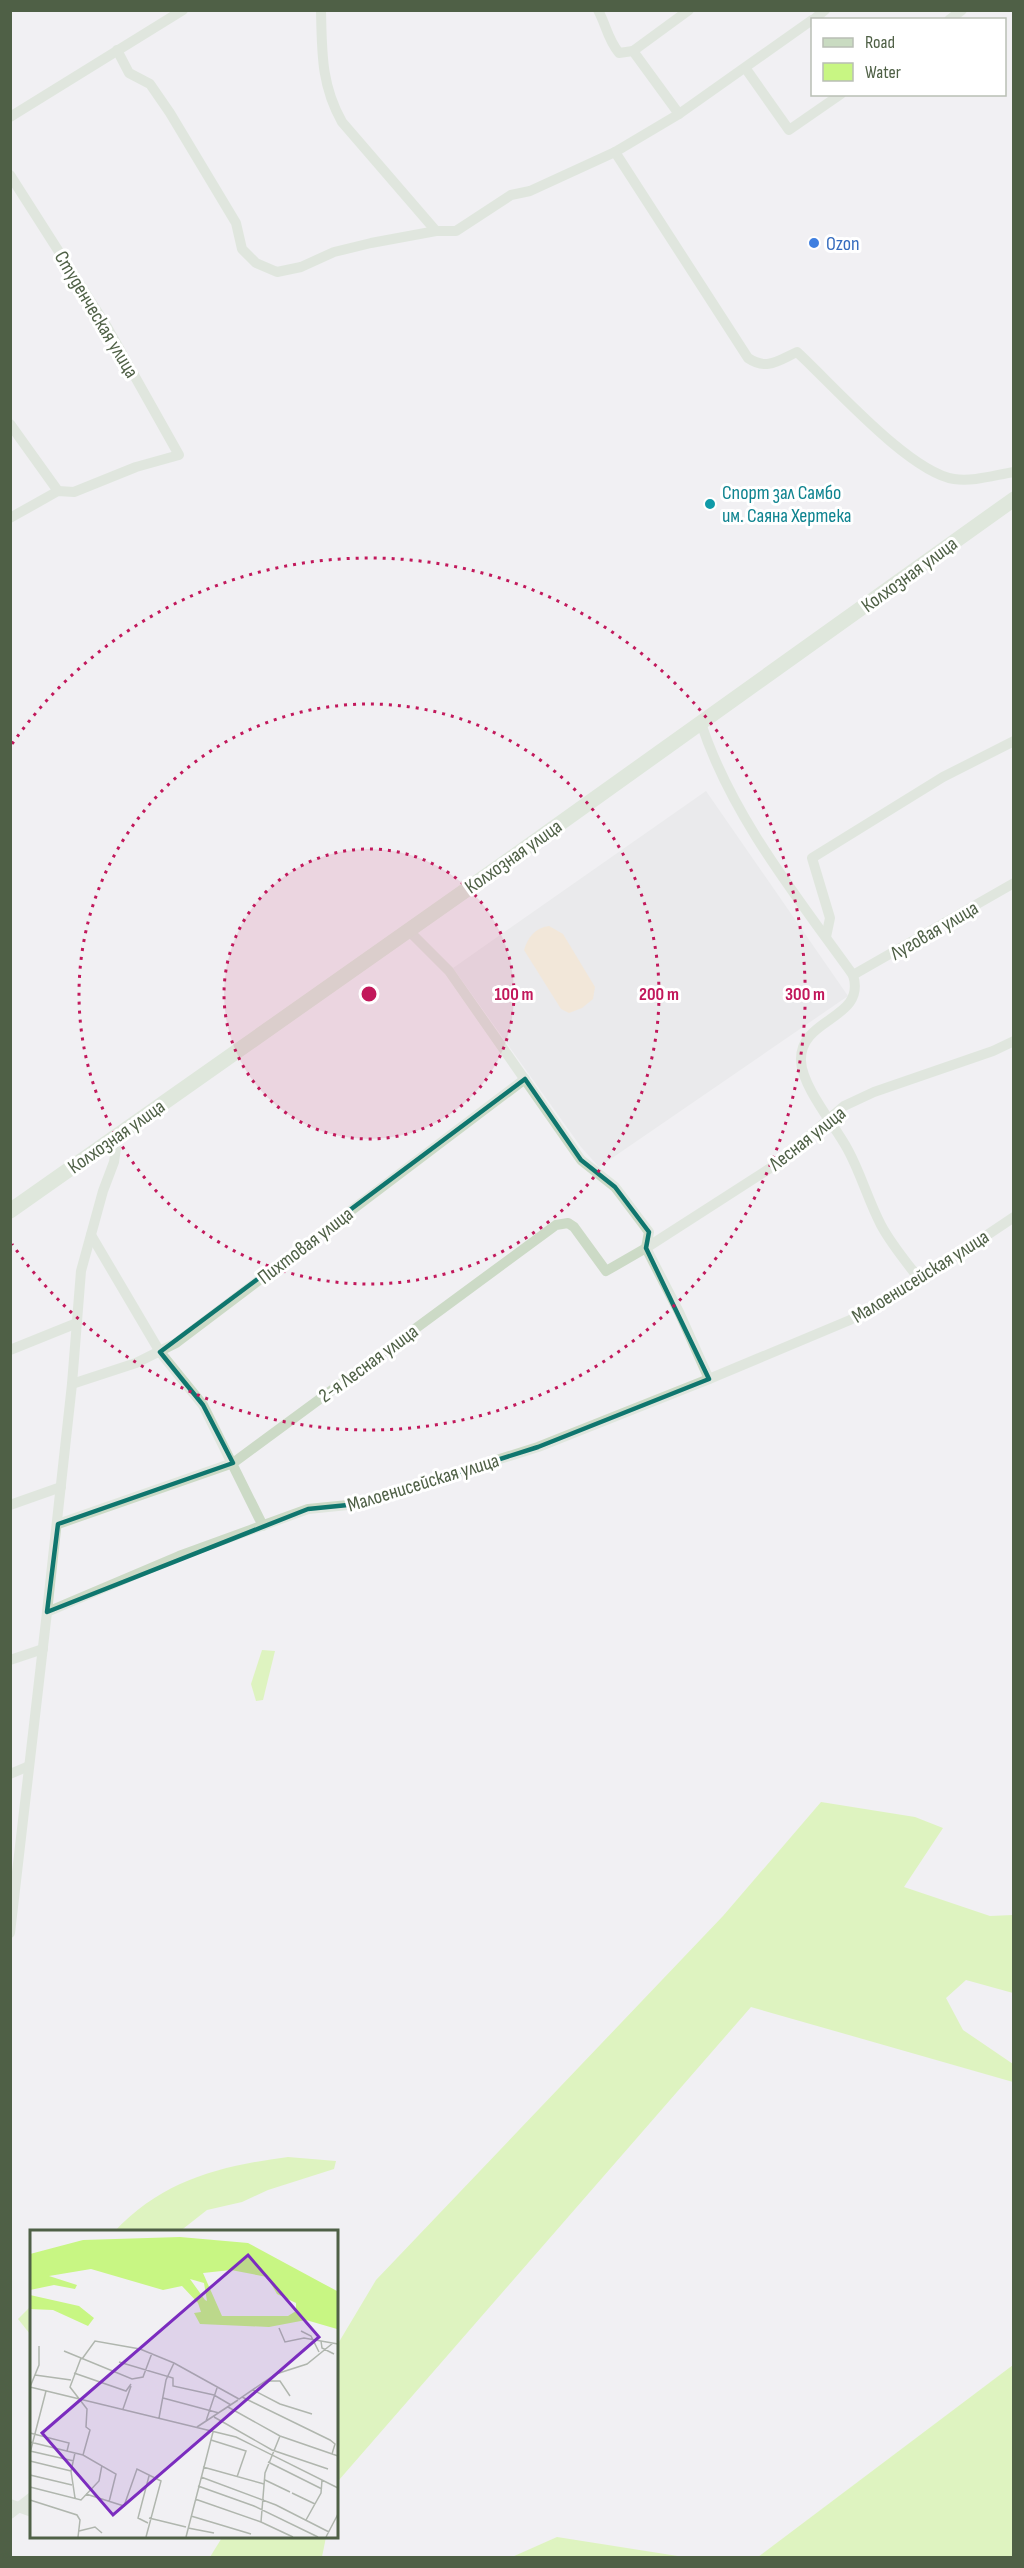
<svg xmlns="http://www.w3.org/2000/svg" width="1024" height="2568" font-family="'Sofia Sans Condensed',sans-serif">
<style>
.education{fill:#e2e2e4}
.grass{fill:#f4dcbb}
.water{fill:#c8f683}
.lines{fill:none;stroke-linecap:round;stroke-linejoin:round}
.minor{stroke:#ccdac6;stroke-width:10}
.secondary{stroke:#c9dbc1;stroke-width:15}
.marked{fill:none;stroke:#0f766e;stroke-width:4.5;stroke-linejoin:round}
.ring{fill:none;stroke:#c2185b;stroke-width:3;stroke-dasharray:3 6}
.shop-dot{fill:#3f7fe0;stroke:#fff;stroke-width:2}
.culture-dot{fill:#0f9aa8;stroke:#fff;stroke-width:2}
.labels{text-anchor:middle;stroke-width:6;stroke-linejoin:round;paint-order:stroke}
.shop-label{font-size:20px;fill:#366cbe;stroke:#fff;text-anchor:start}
.street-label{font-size:20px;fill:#4f6046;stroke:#fff}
.culture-label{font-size:20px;fill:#0d838f;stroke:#fff;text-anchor:start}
.inset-road{fill:none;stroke:#b0b6ae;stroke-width:1.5}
.view{fill:#7b2cbf;fill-opacity:0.15;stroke:#7b2cbf;stroke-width:3}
.inset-edge{fill:none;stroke:#4f6046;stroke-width:3}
.centre{fill:#c2185b;stroke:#fff;stroke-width:3}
.ring-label{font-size:18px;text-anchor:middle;font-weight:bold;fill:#c2185b;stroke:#fff;stroke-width:6;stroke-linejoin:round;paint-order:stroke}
</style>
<rect width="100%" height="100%" fill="#f1f0f3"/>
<!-- education -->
<path class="education" d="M706 791 848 996 599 1167 581 1147 453 968Z"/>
<!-- grass -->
<path class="grass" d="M549 926 563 934 595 987 593 999 582 1008 569 1013 561 1009 524 950C528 937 535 928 549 926Z"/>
<!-- water -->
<g class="water">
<path d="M262 1650 275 1651 263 1700 256 1701 251 1684Z"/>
<path d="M821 1802 915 1817 943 1828 904 1887 990 1916 1013 1915V1993L966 1980 946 1998 963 2030 1013 2064V2082L751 2007 339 2480 336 2494V2347L376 2280 723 1916Z"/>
<path d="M288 2157 336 2161 334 2169 268 2190 242 2202 207 2210 179 2232H114C163 2180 220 2166 288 2157Z"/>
<path d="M31 2306 32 2334H30L18 2319Z"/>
<path d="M1013 2365V2557H758Z"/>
<path d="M223 2536H326V2537L322 2557H210Z"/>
<path d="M557 2537 684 2557H512Z"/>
</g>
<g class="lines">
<!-- minor -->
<g class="minor">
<path d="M321 10C322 52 321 85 342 122L436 231"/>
<path d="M598 10C607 27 607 38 619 53L633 51 679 114"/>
<path d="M813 20 825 10"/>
<path d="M949 20 962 10"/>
<path d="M117 50 129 73 150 84 170 113 236 223 242 249 256 263 277 272 301 267 334 252 371 243 436 231H456L511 195 530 191 615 152 679 114 812 20"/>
<path d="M633 51 689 10"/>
<path d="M746 69 789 130 841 94"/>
<path d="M10 117 183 10"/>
<path d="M615 152 748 358C767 371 779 360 797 352 832 384 909 472 954 479 973 482 995 475 1014 472"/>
<path d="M10 175 107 327 179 455 136 467 74 492 58 491 10 518"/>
<path d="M10 424 58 491"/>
<path d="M701 723C731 815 797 897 853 975 867 1020 799 1017 801 1061 802 1087 836 1127 848 1150 861 1174 868 1200 881 1225 891 1244 907 1263 920 1280"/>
<path d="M408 930 449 971 581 1160 615 1187 649 1232 646 1248 679 1312 709 1379"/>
<path d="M826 937 830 918 812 858 943 777 1014 741"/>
<path d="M853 975 1014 883"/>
<path d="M91 1235 160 1352 203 1405 263 1526"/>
<path d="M10 1350 77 1323"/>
<path d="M72 1384 136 1363 176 1343 525 1079"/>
<path d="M10 1505 61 1487"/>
<path d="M58 1524 233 1463 556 1225 568 1223 574 1227 606 1271 646 1248 775 1165 844 1106 874 1092 993 1051 1014 1041"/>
<path d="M47 1612 72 1384 81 1271 103 1191 114 1162 116 1148 111 1139"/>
<path d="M10 1660 43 1649"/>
<path d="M10 1774 29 1766"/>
<path d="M10 1933 47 1612 179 1556 308 1509 358 1504 538 1447 709 1379 850 1320 920 1280 1014 1217"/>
<path d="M10 2504 32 2512"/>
<path d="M10 2514 32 2497"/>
</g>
<!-- secondary -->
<path class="secondary" d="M10 1211 520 852 1014 499"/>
</g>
<!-- marked area -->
<path d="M0 0H1024V2568H0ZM525 1079 581 1160 615 1187 649 1232 646 1248 709 1379 538 1447 358 1504 308 1509 47 1612 58 1524 233 1463 203 1405 160 1352Z" fill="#f1f0f3" fill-opacity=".55" fill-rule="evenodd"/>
<path class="marked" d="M525 1079 581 1160 615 1187 649 1232 646 1248 709 1379 538 1447 358 1504 308 1509 47 1612 58 1524 233 1463 203 1405 160 1352Z"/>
<!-- distance rings -->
<circle cx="369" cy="994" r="145" fill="#c2185b" fill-opacity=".12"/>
<g class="ring">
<circle cx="369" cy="994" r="145"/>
<circle cx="369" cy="994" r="290"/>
<path d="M12 744A436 436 0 1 1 12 1244"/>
</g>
<!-- markers -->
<circle class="shop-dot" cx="814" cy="243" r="6"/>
<circle class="culture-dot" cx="710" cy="504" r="6"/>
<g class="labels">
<!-- shop labels -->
<g class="shop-label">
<text x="826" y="250">Ozon</text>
</g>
<!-- street labels -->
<g class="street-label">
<text transform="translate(97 314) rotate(59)" y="7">Студенческая улица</text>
<text transform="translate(909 574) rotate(-36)" y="7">Колхозная улица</text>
<text transform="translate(513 856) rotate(-35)" y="7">Колхозная улица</text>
<text transform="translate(934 930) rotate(-30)" y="7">Луговая улица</text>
<text transform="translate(116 1136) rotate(-35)" y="7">Колхозная улица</text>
<text transform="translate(807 1138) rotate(-38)" y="7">Лесная улица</text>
<text transform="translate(305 1245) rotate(-37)" y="7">Пихтовая улица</text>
<text transform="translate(920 1276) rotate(-32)" y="7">Малоенисейская улица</text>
<text transform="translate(368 1363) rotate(-36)" y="7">2-я Лесная улица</text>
<text transform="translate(423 1482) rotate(-17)" y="7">Малоенисейская улица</text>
</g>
<!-- culture labels -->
<g class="culture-label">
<text x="722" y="499">Спорт зал Самбо<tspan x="722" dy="23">им. Саяна Хертека</tspan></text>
</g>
</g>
<!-- overview -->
<g transform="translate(30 2230)">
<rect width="308" height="308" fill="#f1f0f3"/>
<path d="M150 7 218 13 292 53 307 61V99L276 90 239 97 170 94 164 83 171 82 168 73 152 56 133 60 61 39 19 46 47 55 45 59 24 55 0 60V24L53 10ZM201 40 237 47 247 64 266 73V81L258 86H192L173 43ZM160 49 174 53 177 71 175 70ZM0 65 49 76 64 88 58 96 23 80 0 79Z" fill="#c8f683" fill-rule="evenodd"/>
<path class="inset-road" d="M249 98 255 112 274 108 308 114M271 101 281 106 289 122M291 111 292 118 304 124M34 121 102 149 113 147 122 123M51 128 40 157 57 179 56 197 60 200 53 225M52 129 65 111 110 119 144 133 209 169 246 144 277 134 303 113M89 132 143 148V156L184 165 201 175M44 143 96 161 101 154M5 145 41 150M237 151H250L260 166M0 157 9 135V116M0 157 206 207 308 258M223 160 250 174 282 184M212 167 300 210 305 214 302 224M133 168 189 183M198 177 250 206 308 226M93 179 101 156M184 187 242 220 298 239M129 188 136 150 144 133M176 191 187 158M167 197 208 170M0 203 39 213 37 221M181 210 216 221 207 247M0 212 53 225 86 244 79 272M0 221 44 231M0 223 16 161M0 231 41 241M238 232 292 259M173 237 234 254M0 245 42 255M171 247 246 275 299 302M235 250 260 262M168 256 224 276 288 307M0 257 51 270 69 251 72 235M262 263 285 274M56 264 94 276 107 239 131 251 116 307M45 268 41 241 45 223M165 269 231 292 263 307M0 270 47 285 50 290 48 307M161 286 221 304M119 288 156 297M276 290 291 263 292 250M231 292 235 243 250 206M118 293 108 288 119 246M158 298 184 303M49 301 65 297 72 303M156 307 183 202M296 307 308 284"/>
<path class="view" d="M218 25 289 107 83 285 12 203Z"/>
<rect width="308" height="308" class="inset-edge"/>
</g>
<circle cx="369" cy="994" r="9" class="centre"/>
<g class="ring-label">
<text x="514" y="1000">100 m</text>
<text x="659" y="1000">200 m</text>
<text x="805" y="1000">300 m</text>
</g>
<!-- border -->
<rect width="1024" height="2568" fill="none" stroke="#4f6046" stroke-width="24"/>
<!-- legend -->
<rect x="811" y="18" width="195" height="78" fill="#ffffff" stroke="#b9bfb5" stroke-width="1.5"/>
<rect x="823" y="38" width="30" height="9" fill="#c9dbc1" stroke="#b9bfb5" stroke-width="1.5"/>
<text x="865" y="48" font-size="18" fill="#4f6046">Road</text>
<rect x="823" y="63" width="30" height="18" fill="#c8f683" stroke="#b9bfb5" stroke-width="1.5"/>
<text x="865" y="78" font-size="18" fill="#4f6046">Water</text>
</svg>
